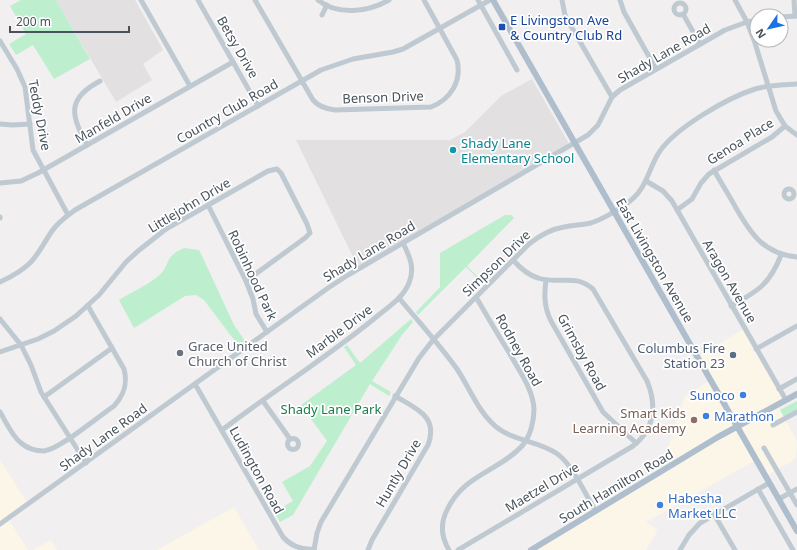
<svg xmlns="http://www.w3.org/2000/svg" width="797" height="550" font-family="'Noto Sans',sans-serif">
<style>
.commercial{fill:#fcf6e8}
.education{fill:#e2e0e1}
.green{fill:#bdefcf}
.lines{fill:none;stroke-linecap:round;stroke-linejoin:round}
.minor{stroke:#bfc9d1;stroke-width:5}
.major{stroke:#aebecd;stroke-width:6}
.transit-dot{fill:#1a4fb4;stroke:#fff;stroke-width:1.5}
.culture-dot{fill:#0f9aa8;stroke:#fff;stroke-width:1.5}
.worship-dot{fill:#6b7280;stroke:#fff;stroke-width:1.5}
.service-dot{fill:#5c6f8a;stroke:#fff;stroke-width:1.5}
.shop-dot{fill:#3f7fe0;stroke:#fff;stroke-width:1.5}
.education-dot{fill:#8d6e63;stroke:#fff;stroke-width:1.5}
.labels{text-anchor:middle;stroke-width:3.5;stroke-linejoin:round;paint-order:stroke}
.transit-label{font-size:13px;fill:#164399;stroke:#fff;text-anchor:start}
.street-label{font-size:13px;fill:#47525c;stroke:#fff}
.culture-label{font-size:13px;fill:#0d838f;stroke:#fff;text-anchor:start}
.worship-label{font-size:13px;fill:#5b616d;stroke:#fff;text-anchor:start}
.service-label{font-size:13px;fill:#4e5e75;stroke:#fff;text-anchor:end}
.shop-label{font-size:13px;fill:#366cbe;stroke:#fff;text-anchor:start}
.park-label{font-size:13px;fill:#177d49;stroke:#fff}
.education-label{font-size:13px;fill:#785e54;stroke:#fff;text-anchor:end}
</style>
<rect width="100%" height="100%" fill="#f1efef"/>
<!-- commercial -->
<g class="commercial">
<path d="M744 329 785 400 777 404 797 441 796 457 789 463 766 476 756 460 646 522 658 530 646 550H531L671 464 666 453 685 396 710 381 697 357Z"/>
<path d="M0 460 28 504 8 518 28 550H0Z"/>
<path d="M234 507 259 550H157Z"/>
<path d="M51 540 57 550H33Z"/>
</g>
<!-- education -->
<g class="education">
<path d="M56 0H135L163 50 143 64 152 80 116 102Z"/>
<path d="M532 79 568 142 567 146 358 267 296 140H450L465 132 501 96Z"/>
</g>
<!-- green -->
<g class="green">
<path d="M21 0H56L90 59 54 79 33 45 16 55 9 44 26 34 10 6Z"/>
<path d="M505 215H512L514 218 467 266 483 282 482 283 466 267 418 315 416 312 440 287V253Z"/>
<path d="M184 248 199 250 203 258 234 325 247 344 241 349 204 300 196 295 185 296 134 328 119 300C132 292 146 286 157 277 172 266 162 257 184 248Z"/>
<path d="M411 319 413 322 402 335 372 381 391 392 389 396 370 384 293 515 280 522 274 512 293 501 282 482 310 466 327 441 301 405 356 365 344 347 347 345 360 363Z"/>
<path d="M797 401V410L784 417 780 410Z"/>
</g>
<g class="lines">
<!-- minor -->
<g class="minor">
<path d="M141 0 190 86"/>
<path d="M198 0 258 106"/>
<path d="M255 0 313 100C319 107 326 109 335 110L431 107C451 99 462 81 457 60L424 0"/>
<path d="M318 0C338 16 368 12 389 0"/>
<path d="M478 0 517 70"/>
<path d="M562 0 565 15 568 21 612 97"/>
<path d="M620 0 624 12 656 69"/>
<path d="M735 0 747 22 754 40 776 111 785 126 797 135"/>
<path d="M794 0 795 16"/>
<circle cx="680" cy="9" r="6"/>
<path d="M683 14 700 44"/>
<path d="M322 15 327 5"/>
<path d="M781 17 797 16"/>
<path d="M0 41 17 69 25 87 33 150 68 215"/>
<path d="M0 124 12 125 30 124"/>
<path d="M87 145C71 115 66 99 100 81"/>
<path d="M714 170C721 183 729 195 736 208 751 234 764 254 797 257"/>
<path d="M646 181 663 191 672 201 786 400"/>
<path d="M0 183 21 181 38 173 233 62"/>
<circle cx="789" cy="194" r="5"/>
<path d="M208 205 246 281 253 299 256 314 267 332"/>
<path d="M677 210 692 199 701 183 709 174 772 137 785 126"/>
<path d="M0 217V218"/>
<path d="M546 280C544 295 544 307 551 321L603 412 636 443"/>
<path d="M0 282C11 277 22 271 31 262 40 252 45 241 52 231 58 222 67 216 75 210L321 70 353 59 393 52 403 49 490 0"/>
<path d="M399 298C418 321 439 344 457 369 469 387 477 409 493 424 510 441 537 440 556 453 572 463 585 494 595 510"/>
<path d="M731 306C758 291 770 284 781 255"/>
<path d="M0 319 21 345 31 365 41 392 86 463"/>
<path d="M756 349 797 326"/>
<path d="M0 352 38 339 54 331 76 316 99 295 126 262 138 251 166 229 268 171 277 169 281 173 307 224 310 233 305 238 246 281"/>
<path d="M195 384 283 537C291 546 302 550 314 549"/>
<path d="M779 389 797 379"/>
<path d="M44 397 112 348"/>
<path d="M263 401 290 439"/>
<path d="M0 412C6 422 12 436 21 443 27 448 36 451 44 451 60 449 99 416 114 406 124 395 128 384 124 369L88 306"/>
<path d="M773 425 797 412"/>
<path d="M222 430C272 392 326 358 375 318 387 308 403 298 409 283 415 268 410 257 403 243"/>
<circle cx="293" cy="444" r="5.5"/>
<path d="M764 448 797 505"/>
<path d="M758 489 793 550"/>
<path d="M779 499 797 489"/>
<path d="M714 514 735 550"/>
<path d="M0 524 328 288 348 275 588 135 598 125 612 97 620 90 725 30 747 22 757 20"/>
<path d="M314 550 317 533 321 522 419 358 433 340 529 244C539 236 551 229 564 227 573 225 582 225 591 223 603 219 616 211 626 204 646 191 647 173 658 154 673 129 727 98 755 89 768 85 783 85 797 84"/>
<path d="M368 550 372 540 428 445C439 416 415 408 395 396"/>
<path d="M449 550C441 537 440 524 447 510 464 474 498 472 522 446 530 437 534 422 534 409 533 389 519 371 510 354 498 335 487 316 476 297"/>
<path d="M458 550 633 446C655 429 657 405 647 381L593 289C574 273 559 285 538 278 528 275 520 268 513 260"/>
<path d="M680 550 689 535 700 523 769 483"/>
</g>
<!-- major -->
<g class="major">
<path d="M493 0 797 531"/>
<path d="M531 550 718 437 797 394"/>
</g>
</g>
<!-- markers -->
<rect class="transit-dot" x="498" y="23" width="8" height="8" rx="2"/>
<circle class="culture-dot" cx="453" cy="150" r="4"/>
<circle class="worship-dot" cx="180" cy="353" r="4"/>
<circle class="service-dot" cx="733" cy="355" r="4"/>
<g class="shop-dot">
<circle cx="743" cy="395" r="4"/>
<circle cx="706" cy="416" r="4"/>
<circle cx="660" cy="505" r="4"/>
</g>
<circle class="education-dot" cx="694" cy="420" r="4"/>
<g class="labels">
<!-- transit labels -->
<g class="transit-label">
<text x="510" y="25">E Livingston Ave<tspan x="510" dy="15">&amp; Country Club Rd</tspan></text>
</g>
<!-- street labels -->
<g class="street-label">
<text transform="translate(238 47) rotate(60)" y="5">Betsy Drive</text>
<text transform="translate(664 53) rotate(-30)" y="5">Shady Lane Road</text>
<text transform="translate(383 97) rotate(-2)" y="5">Benson Drive</text>
<text transform="translate(227 111) rotate(-30)" y="5">Country Club Road</text>
<text transform="translate(40 115) rotate(79)" y="5">Teddy Drive</text>
<text transform="translate(113 118) rotate(-30)" y="5">Manfeld Drive</text>
<text transform="translate(740 141) rotate(-32)" y="5">Genoa Place</text>
<text transform="translate(189 205) rotate(-31)" y="5">Littlejohn Drive</text>
<text transform="translate(369 251) rotate(-31)" y="5">Shady Lane Road</text>
<text transform="translate(655 260) rotate(60)" y="5">East Livingston Avenue</text>
<text transform="translate(496 263) rotate(-44)" y="5">Simpson Drive</text>
<text transform="translate(253 275) rotate(65)" y="5">Robinhood Park</text>
<text transform="translate(730 281) rotate(60)" y="5">Aragon Avenue</text>
<text transform="translate(339 331) rotate(-37)" y="5">Marble Drive</text>
<text transform="translate(519 350) rotate(61)" y="5">Rodney Road</text>
<text transform="translate(582 352) rotate(61)" y="5">Grimsby Road</text>
<text transform="translate(103 437) rotate(-36)" y="5">Shady Lane Road</text>
<text transform="translate(257 470) rotate(61)" y="5">Ludington Road</text>
<text transform="translate(398 473) rotate(-60)" y="5">Huntly Drive</text>
<text transform="translate(616 486) rotate(-31)" y="5">South Hamilton Road</text>
<text transform="translate(542 487) rotate(-31)" y="5">Maetzel Drive</text>
</g>
<!-- culture labels -->
<g class="culture-label">
<text x="461" y="148">Shady Lane<tspan x="461" dy="15">Elementary School</tspan></text>
</g>
<!-- worship labels -->
<g class="worship-label">
<text x="188" y="351">Grace United<tspan x="188" dy="15">Church of Christ</tspan></text>
</g>
<!-- service labels -->
<g class="service-label">
<text x="725" y="353">Columbus Fire<tspan x="725" dy="15">Station 23</tspan></text>
</g>
<!-- shop labels -->
<g class="shop-label">
<text x="735" y="400" text-anchor="end">Sunoco</text>
<text x="714" y="421">Marathon</text>
<text x="668" y="503">Habesha<tspan x="668" dy="15">Market LLC</tspan></text>
</g>
<!-- park labels -->
<g class="park-label">
<text x="331" y="414">Shady Lane Park</text>
</g>
<!-- education labels -->
<g class="education-label">
<text x="686" y="418">Smart Kids<tspan x="686" dy="15">Learning Academy</tspan></text>
</g>
</g>
<!-- north arrow -->
<g transform="translate(769 28) rotate(236)"><circle r="19" fill="#ffffff" stroke="#b5babe"/>
<path d="M0-3L7 15L0 10L-7 15Z" fill="#1a73e0"/>
<text y="-6" font-size="11" font-weight="bold" text-anchor="middle" fill="#47525c">N</text>
</g>
<!-- scale -->
<path d="M10 26v6h119v-6" fill="none" stroke="#47525c" stroke-width="2"/>
<text x="16" y="26" font-size="12" fill="#47525c" stroke="#ffffff" stroke-width="3" paint-order="stroke">200 m</text>
</svg>
